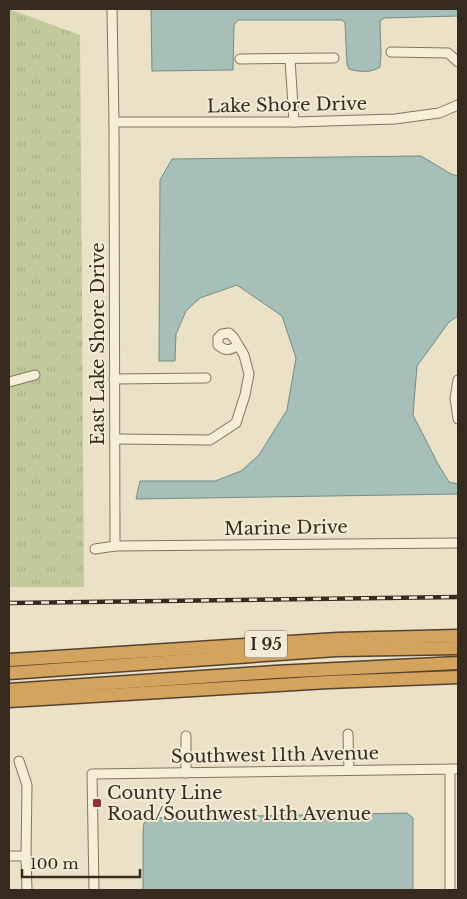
<svg xmlns="http://www.w3.org/2000/svg" width="467" height="899" font-family="'Libre Baskerville',serif">
<style>
.grass{fill:url(#grass-tufts)}
.water{fill:#a7bfb9;stroke:#6f8d86}
.lines{fill:none;stroke-linecap:round;stroke-linejoin:round}
.minor-casing{stroke:#85745d;stroke-width:11}
.highway-casing{stroke:#534231;stroke-width:15}
.minor{stroke:#f6eed9;stroke-width:9}
.highway{stroke:#d4a35d;stroke-width:12}
.rail-casing{stroke:#372b20;stroke-width:4.5}
.rail{stroke:#f3ebd5;stroke-width:2.5;stroke-dasharray:8;stroke-linecap:butt}
.poi-dot{fill:#903331;stroke:#f3ebd5;stroke-width:2}
.labels{text-anchor:middle;stroke-width:4;stroke-linejoin:round;paint-order:stroke}
.shield{fill:#f3ebd5;stroke:#6f6556;stroke-width:1}
.shield-label{font-size:16px;font-weight:bold;fill:#372b20}
.street-label{font-size:18px;fill:#372b20;stroke:#f3ebd5}
.poi-label{font-size:18px;fill:#372b20;stroke:#f3ebd5;text-anchor:start}
</style>
<defs>
<pattern id="grass-tufts" width="24" height="20" patternUnits="userSpaceOnUse" patternTransform="scale(1.25)"><rect width="24" height="20" fill="#c2c99b"/><path d="M3 7l-1-3M5 7V3M7 7l1-3M15 17l-1-3M17 17v-4M19 17l1-3" fill="none" stroke="#a7ad85"/></pattern>
</defs>
<rect width="100%" height="100%" fill="#ebe1c6"/>
<!-- grass -->
<path class="grass" d="M9 9 80 35 84 587H9Z"/>
<!-- water -->
<g class="water">
<path d="M151 9H458V16L384 18 380 21C380 37 382 52 380 67 372 73 359 72 349 69L347 64 345 23 342 20H238L234 25 233 70 152 71Z"/>
<path d="M421 156 451 174 458 176V316L449 322 417 366 413 415 438 464 449 482 458 484V494L136 499 140 481H215L241 471 259 455 287 410 296 358 282 316 237 285 200 298 186 311 176 334 175 361H159L160 180 172 159Z"/>
<path d="M407 813 413 818V890H143V832L144 823 151 818Z"/>
</g>
<g class="lines">
<defs>
<g id="minor">
<path d="M391 52 448 53 458 62"/>
<path d="M240 59 334 58"/>
<path d="M290 59 294 122"/>
<path d="M114 122H294L395 119 439 113 458 105"/>
<path d="M114 379 206 378"/>
<path d="M458 380 455 398 458 419"/>
<path d="M9 382 35 375"/>
<path d="M115 439 210 440 236 423 245 395 249 374 244 355 234 338 229 333 222 334 218 338V345C225 351 230 351 238 345"/>
<path d="M115 546 458 543"/>
<path d="M95 549 115 546 114 122 112 9"/>
<path d="M348 734 349 770"/>
<path d="M186 736V773"/>
<path d="M19 761 27 785 26 856 27 890"/>
<path d="M450 769V890"/>
<path d="M9 856H26"/>
<path d="M94 890 92 774 458 769"/>
</g>
<g id="highway">
<path d="M9 660 337 639 458 636"/>
<path d="M9 673 336 650 458 648"/>
<path d="M9 690 275 672 458 663"/>
<path d="M9 701 328 682 458 677"/>
</g>
</defs>
<!-- minor casing -->
<use href="#minor" class="minor-casing"/>
<!-- highway casing -->
<use href="#highway" class="highway-casing"/>
<!-- minor -->
<use href="#minor" class="minor"/>
<!-- highway -->
<use href="#highway" class="highway"/>
<defs>
<path id="rail" d="M9 603 458 597"/>
</defs>
<!-- rail casing -->
<use href="#rail" class="rail-casing"/>
<!-- rail -->
<use href="#rail" class="rail"/>
</g>
<!-- markers -->
<rect class="poi-dot" x="92" y="798" width="10" height="10" rx="2.5"/>
<g class="labels">
<!-- shield labels -->
<rect class="shield" x="245" y="630.5" width="42" height="27" rx="4"/>
<g class="shield-label">
<text x="266" y="650">I 95</text>
</g>
<!-- street labels -->
<g class="street-label">
<text transform="translate(287 105) rotate(-1)" y="6">Lake Shore Drive</text>
<text transform="translate(98 344) rotate(-90)" y="6">East Lake Shore Drive</text>
<text transform="translate(286 528) rotate(-1)" y="6">Marine Drive</text>
<text transform="translate(275 755) rotate(-1)" y="6">Southwest 11th Avenue</text>
</g>
<!-- poi labels -->
<g class="poi-label">
<text x="107" y="799">County Line<tspan x="107" dy="21">Road/Southwest 11th Avenue</tspan></text>
</g>
</g>
<!-- border -->
<rect width="467" height="899" fill="none" stroke="#372b20" stroke-width="20"/>
<!-- scale -->
<path d="M22 869v8h118v-8" fill="none" stroke="#372b20" stroke-width="2.5"/>
<text x="30" y="869" font-size="15" fill="#372b20" stroke="#f3ebd5" stroke-width="4" paint-order="stroke">100 m</text>
</svg>
